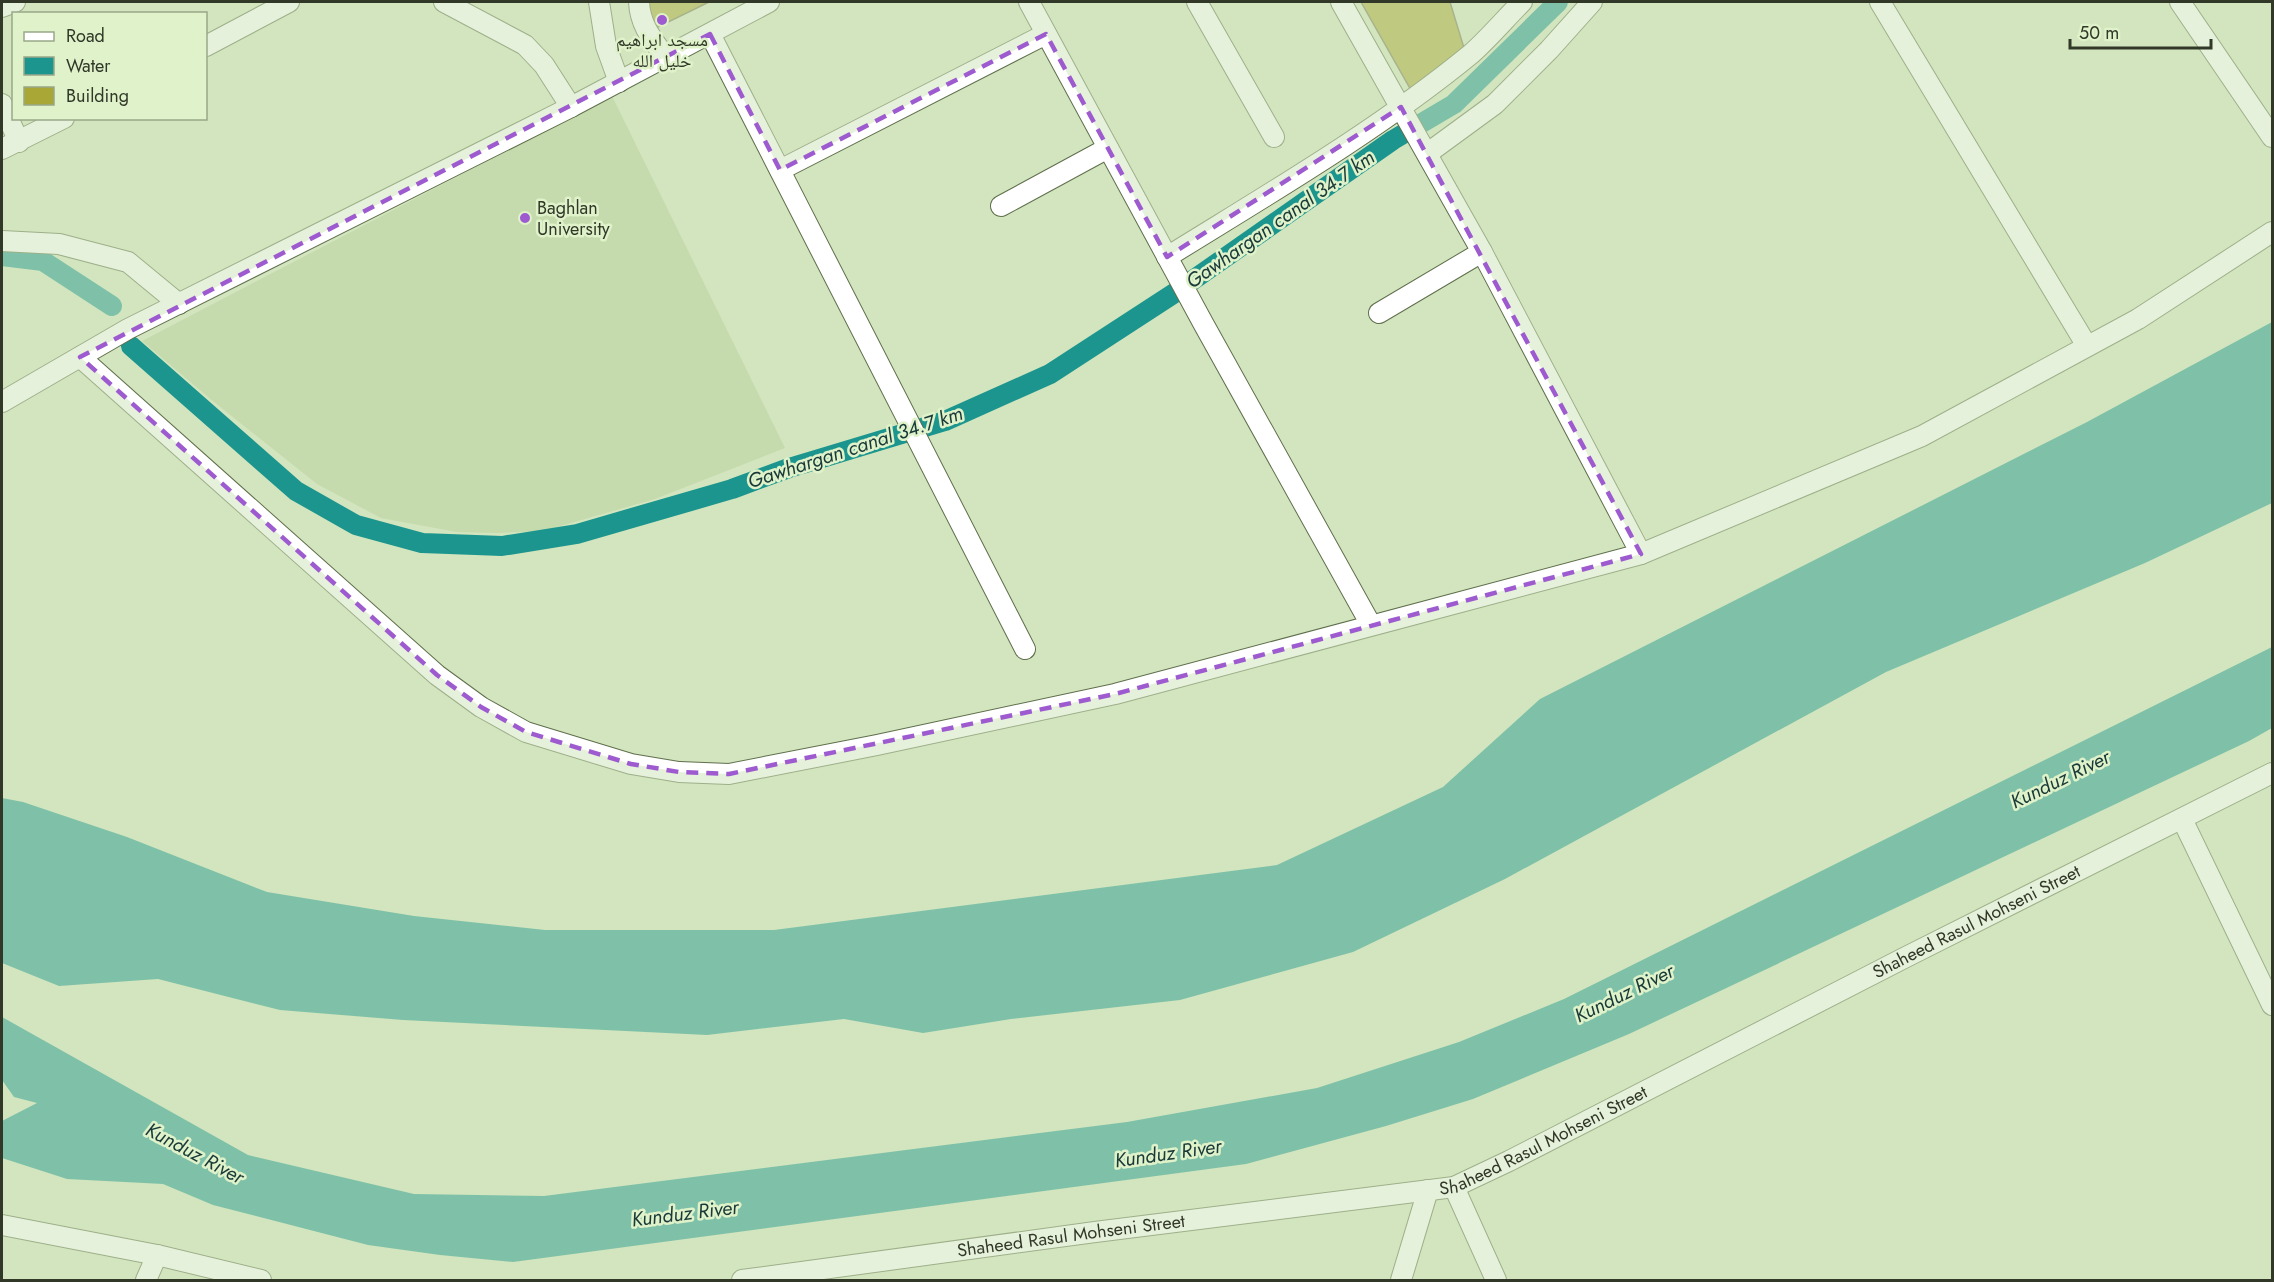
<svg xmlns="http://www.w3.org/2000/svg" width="2274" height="1282" font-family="Jost,'Noto Naskh Arabic',sans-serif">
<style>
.built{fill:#c5dbad}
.water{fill:#1c958e}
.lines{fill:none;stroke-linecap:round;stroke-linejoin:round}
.canal{stroke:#1c958e;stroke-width:20}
.building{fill:#a9a736;stroke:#777750;stroke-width:1.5}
.minor-casing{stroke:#5f6f4c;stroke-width:22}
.minor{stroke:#fff;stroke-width:20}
.marked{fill:none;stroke:#9e5bd0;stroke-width:4.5;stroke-dasharray:12 8;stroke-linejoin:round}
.poi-dot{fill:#9e5bd0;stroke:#dff2ca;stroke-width:2}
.labels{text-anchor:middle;stroke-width:5;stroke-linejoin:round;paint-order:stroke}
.poi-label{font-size:18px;fill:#313828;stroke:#dff2ca}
.street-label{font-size:18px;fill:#313828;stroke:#dff2ca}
.water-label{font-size:20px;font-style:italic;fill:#193a38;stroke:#dff2ca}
</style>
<rect width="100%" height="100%" fill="#d2e5be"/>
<!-- built -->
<path class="built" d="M612 96 785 448 655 499 543 531 497 533 457 532 381 518 317 484 214 402 142 341Z"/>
<!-- water -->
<g class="water">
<path d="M2272 322V503L2145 563 1886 672 1505 879 1353 952 1180 1000 1011 1019 923 1033 844 1019 707 1035 403 1020 280 1010 158 979 59 986 2 963V798L23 802 127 837 267 892 414 916 545 930H774L1277 865 1443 787 1540 699 2087 422Z"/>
<path d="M2272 647V728L2249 741 1629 1034 1473 1099 1386 1126 1246 1164 513 1262 440 1255 368 1245 213 1205 163 1184 67 1179 2 1158V1121L37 1103 14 1097 2 1080V1017L248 1155 414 1194 544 1196 1127 1122 1317 1088 1459 1042 1564 999Z"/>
</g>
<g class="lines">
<!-- canal -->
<g class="canal">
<path d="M2 256 43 261 112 306"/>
<path d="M131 346 296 491 356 525 422 543 502 546 577 534 732 489 789 468 945 421 1050 374 1173 294 1393 140 1454 104 1558 2"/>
</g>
</g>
<!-- building -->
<g class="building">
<path d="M647 2H709L654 29Z"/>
<path d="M1361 2H1450L1464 48 1411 90Z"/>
</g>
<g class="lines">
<defs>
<g id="minor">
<path d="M444 2 525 45 544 65 571 107"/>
<path d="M599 2 606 46 619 82"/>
<path d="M639 2C640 25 652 39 666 58"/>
<path d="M1029 2 1203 323 1371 625"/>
<path d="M1197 2 1274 137"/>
<path d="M1341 2 1482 252 1641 554 1922 436 2138 319 2272 232"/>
<path d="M1880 2 2087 346"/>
<path d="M2180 2 2272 137"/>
<path d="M2 7 15 2"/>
<path d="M710 34 1025 649"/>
<path d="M206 46 289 2"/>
<path d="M2 104 19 142"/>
<path d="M2 149 64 118"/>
<path d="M1428 153 1495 104 1549 50 1592 2"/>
<path d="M780 170 1046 34"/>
<path d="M1001 206 1108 148"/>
<path d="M2 241 59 244 128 262 179 304"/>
<path d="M1167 257C1270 193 1377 131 1471 54 1489 38 1505 19 1522 2"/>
<path d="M1379 313 1482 252"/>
<path d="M80 357 437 675 481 707 526 732 631 764 679 772 729 774 877 745 1115 694 1641 554"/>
<path d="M2 402 128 329 571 107 769 2"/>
<path d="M2182 819 2272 1005"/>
<path d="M1454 1187 1496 1280"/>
<path d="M2 1225 157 1255 261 1280"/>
<path d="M146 1280 157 1255"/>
<path id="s1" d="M742 1280 1095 1232 1454 1187 1509 1161 1906 957 2272 773"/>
<path d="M1401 1280 1428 1190"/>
</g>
</defs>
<!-- minor casing -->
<use href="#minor" class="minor-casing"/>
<!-- minor -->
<use href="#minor" class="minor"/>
</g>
<!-- marked area -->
<path d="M0 0H2274V1282H0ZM710 34 780 170 1046 34 1167 257 1401 107 1641 554 1115 694 729 774 679 772 631 764 526 732 481 707 437 675 80 357Z" fill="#d2e5be" fill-opacity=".55" fill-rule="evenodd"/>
<path class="marked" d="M710 34 780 170 1046 34 1167 257 1401 107 1641 554 1115 694 729 774 679 772 631 764 526 732 481 707 437 675 80 357Z"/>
<!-- markers -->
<g class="poi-dot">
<circle cx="662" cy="20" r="6"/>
<circle cx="525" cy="218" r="6"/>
</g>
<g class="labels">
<!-- poi labels -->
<g class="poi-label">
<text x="662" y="46">مسجد ابراهیم<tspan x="662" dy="21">خلیل الله</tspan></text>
<text x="537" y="214" text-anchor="start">Baghlan<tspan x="537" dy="21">University</tspan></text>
</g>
<!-- street labels -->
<g class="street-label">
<text dy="6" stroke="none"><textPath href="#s1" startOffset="1304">Shaheed Rasul Mohseni Street</textPath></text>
<text dy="6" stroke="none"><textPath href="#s1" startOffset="818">Shaheed Rasul Mohseni Street</textPath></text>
<text dy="6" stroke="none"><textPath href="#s1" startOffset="332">Shaheed Rasul Mohseni Street</textPath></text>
</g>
<!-- water labels -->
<g class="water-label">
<text transform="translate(1280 219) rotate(-35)" y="7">Gawhargan canal 34.7 km</text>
<text transform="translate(855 447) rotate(-18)" y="7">Gawhargan canal 34.7 km</text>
<text transform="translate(2060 779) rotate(-26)" y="7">Kunduz River</text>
<text transform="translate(1624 993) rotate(-26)" y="7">Kunduz River</text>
<text transform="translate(195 1153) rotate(28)" y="7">Kunduz River</text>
<text transform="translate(1168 1153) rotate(-8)" y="7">Kunduz River</text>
<text transform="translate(685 1213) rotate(-7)" y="7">Kunduz River</text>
</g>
</g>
<!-- border -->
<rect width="2274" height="1282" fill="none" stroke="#313828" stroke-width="6"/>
<!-- legend -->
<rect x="12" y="12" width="195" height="108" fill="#dff2ca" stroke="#99a889" stroke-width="1.5"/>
<rect x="24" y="32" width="30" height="9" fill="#ffffff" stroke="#99a889" stroke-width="1.5"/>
<text x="66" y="42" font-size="18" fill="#313828">Road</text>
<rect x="24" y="57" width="30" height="18" fill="#1c958e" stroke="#99a889" stroke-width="1.5"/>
<text x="66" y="72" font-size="18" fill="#313828">Water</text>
<rect x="24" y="87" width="30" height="18" fill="#a9a736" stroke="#99a889" stroke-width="1.5"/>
<text x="66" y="102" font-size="18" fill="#313828">Building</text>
<!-- scale -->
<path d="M2070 39v9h141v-9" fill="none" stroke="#313828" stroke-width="3"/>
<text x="2079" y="39" font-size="18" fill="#313828" stroke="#dff2ca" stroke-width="4.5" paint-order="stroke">50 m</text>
</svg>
